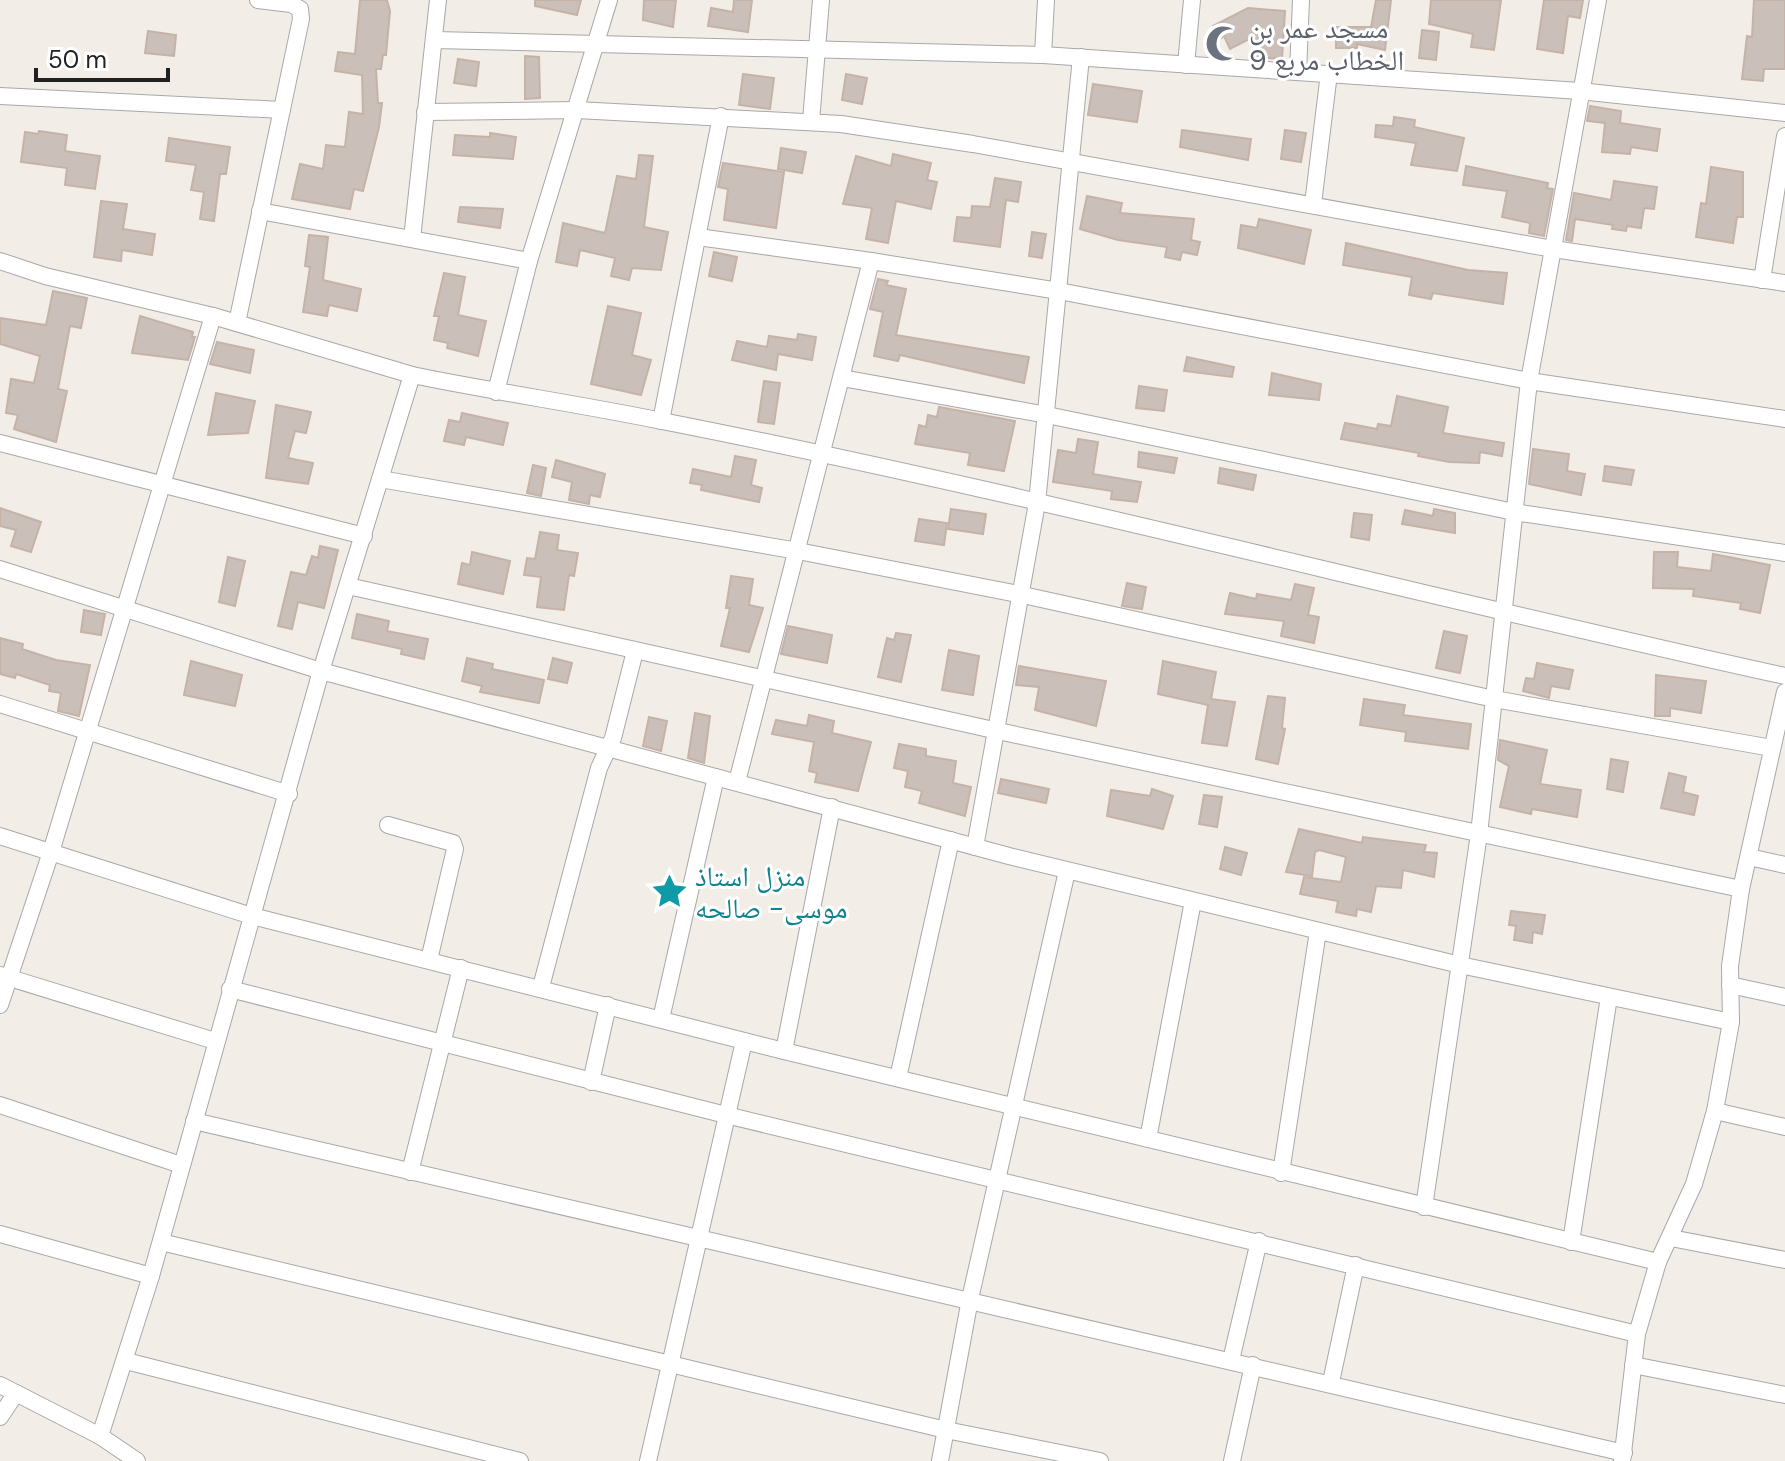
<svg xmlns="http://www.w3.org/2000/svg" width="1785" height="1461" font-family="'DM Sans','Noto Naskh Arabic',sans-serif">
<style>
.building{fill:#cabfb9;stroke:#c5b3a7;stroke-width:2}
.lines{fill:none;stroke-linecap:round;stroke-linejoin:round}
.minor-casing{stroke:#a8a8a8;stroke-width:18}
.minor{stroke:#fff;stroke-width:16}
.labels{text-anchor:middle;stroke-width:6;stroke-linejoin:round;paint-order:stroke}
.worship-label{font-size:28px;fill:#5b616d;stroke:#fff;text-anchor:start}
.culture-label{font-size:28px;fill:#0d838f;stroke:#fff;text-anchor:start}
</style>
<rect width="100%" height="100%" fill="#f2ede7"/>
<!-- building -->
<g class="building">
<path d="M360 0H387L390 11 386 55H383L381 69H376L378 103H382L379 127 363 191 354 189 350 209 292 199 300 164 323 169 326 145 345 147 349 112 363 114 362 75 335 71 338 52 355 54Z"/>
<path d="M535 0H581L577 15 535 6Z"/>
<path d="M644 0H676L673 27 643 20Z"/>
<path d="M734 0H752L748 32 708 26 711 8 733 12Z"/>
<path d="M1376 0H1391L1385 50 1357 44V48H1336V27H1371Z"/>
<path d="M1431 0H1501L1494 50 1471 47 1473 34 1429 24Z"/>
<path d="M1544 0H1583L1580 18 1568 16 1563 53 1537 49Z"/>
<path d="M1754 0H1785V69H1764L1763 81 1742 79 1747 36 1752 37Z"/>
<path d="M1248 8 1285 11 1282 59 1254 57 1255 36 1230 49 1224 36 1220 39 1213 26Z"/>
<path d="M1422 30 1439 32 1436 60 1419 58Z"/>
<path d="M148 31 176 35 174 56 145 53Z"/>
<path d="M525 56 539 57 540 98 525 99Z"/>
<path d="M458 59 479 62 476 86 454 83Z"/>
<path d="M743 74 774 78 770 109 739 105Z"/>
<path d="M846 74 867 78 862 104 842 100Z"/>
<path d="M1093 84 1142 91 1137 122 1088 115Z"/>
<path d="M1590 106 1621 111 1620 123 1660 129 1657 151 1631 147 1630 154 1602 152 1605 123 1587 121Z"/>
<path d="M1394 117 1415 120 1414 127 1464 138 1457 171 1411 165 1416 143 1375 137 1376 125 1393 126Z"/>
<path d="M1182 130 1251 139 1248 160 1180 147Z"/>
<path d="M1285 130 1306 133 1301 162 1281 159Z"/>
<path d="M39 131 67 135 65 151 100 156 95 189 65 185 67 168 21 162 25 132 38 134Z"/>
<path d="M490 133 516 137 513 159 453 155 455 135 490 137Z"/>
<path d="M169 138 230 147 226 174H220L214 221 200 219 204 192 191 190 196 165 166 161Z"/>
<path d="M781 148 806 152 802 173 778 169Z"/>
<path d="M893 154 931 163 927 180 937 182 931 209 896 201 888 243 866 239 872 208 843 204 856 156 891 166Z"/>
<path d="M639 155 653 156 644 227 668 232 661 270 632 268 629 280 611 276 615 258 580 250 577 266 556 262 563 223 605 233 617 176 636 179Z"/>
<path d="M723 163 784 172 776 228 724 220 728 189 718 187Z"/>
<path d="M1466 166 1548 183 1547 188 1553 189 1544 236 1529 233 1530 223 1502 217 1507 191 1463 185Z"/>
<path d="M1711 167 1743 172V217H1737L1733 243 1696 237 1701 203 1706 204Z"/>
<path d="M995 178 1021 182 1018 202 1006 200 1000 247 954 241 957 217 971 218 972 206 990 207Z"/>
<path d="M1614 181 1657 187 1654 209 1644 208 1641 228 1627 226 1626 231 1612 229 1613 225 1575 219 1572 241 1566 240 1574 193 1611 200Z"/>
<path d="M1087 196 1122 203 1120 213 1194 219 1191 240 1200 242 1197 255 1182 252 1180 260 1165 257 1167 247 1118 240 1080 229Z"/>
<path d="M101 201 127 204 123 229 155 234 152 255 122 250 121 261 94 257Z"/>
<path d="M460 207 503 209 500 228 458 222Z"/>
<path d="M1259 219 1311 230 1304 264 1238 248 1241 225 1257 228Z"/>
<path d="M1032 232 1046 234 1042 258 1029 256Z"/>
<path d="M309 235 328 237 323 280 361 289 357 311 329 305 327 316 303 312 310 267 305 266Z"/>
<path d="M1346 243 1468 270 1507 273 1503 304 1433 293 1431 299 1409 295 1412 277 1343 265Z"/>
<path d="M714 252 737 257 732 281 709 276Z"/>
<path d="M444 273 465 277 458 315 486 321 478 356 447 348 448 343 434 340 439 316H434Z"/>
<path d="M878 279 888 281 886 285 906 289 896 335 1029 357 1024 383 900 355 898 361 874 356 883 312 870 309Z"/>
<path d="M53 291 87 298 81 328 70 326 58 389 67 391 56 442 14 429 18 415 6 413 11 379 34 383 40 356 0 344V318L46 325Z"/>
<path d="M608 306 641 313 632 355 651 360 641 395 591 384Z"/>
<path d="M140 316 193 332 192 337H195L188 360 132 353Z"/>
<path d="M798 334 816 337 812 360 778 354 776 370 732 360 737 341 767 347 769 336 797 340Z"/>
<path d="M217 342 254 350 250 373 210 364Z"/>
<path d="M1187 357 1234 367 1232 377 1184 371Z"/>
<path d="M1272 373 1321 384 1319 400 1269 395Z"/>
<path d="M764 381 780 383 774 424 758 422Z"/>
<path d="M1139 386 1167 390 1164 411 1136 408Z"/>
<path d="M216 393 255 401 248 433 208 435Z"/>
<path d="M1397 396 1448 407 1443 433 1504 443 1502 456 1480 452 1479 463 1449 462 1418 456 1419 453 1341 439 1345 423 1377 429 1378 424 1391 426Z"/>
<path d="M276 405 311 412 306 433 295 431 288 458 313 463 308 484 266 478Z"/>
<path d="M939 407 1015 421 1004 471 968 465 970 453 915 444 919 425 926 427 928 415 937 417Z"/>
<path d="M462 413 508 423 503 445 466 437 464 445 444 441 449 420 460 422Z"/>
<path d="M1078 439 1098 442 1093 474 1141 482 1137 502 1111 499 1112 491 1053 482 1058 450 1076 453Z"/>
<path d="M1533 449 1569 454 1567 471 1585 474 1581 495 1529 484Z"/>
<path d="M1139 452 1177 458 1174 473 1138 467Z"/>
<path d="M735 456 756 460 751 485 762 488 759 502 701 490 702 485 690 483 693 469 731 477Z"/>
<path d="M556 460 605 474 600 497 590 495 589 504 569 500 572 482 552 477Z"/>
<path d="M533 465 546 468 541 496 527 493Z"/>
<path d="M1605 466 1634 470 1631 485 1603 481Z"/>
<path d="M1220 468 1256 475 1253 490 1218 483Z"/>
<path d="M0 508 41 522 31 552 11 546 16 530 0 526Z"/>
<path d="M951 509 986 514 983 534 948 529Z"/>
<path d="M1434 509 1455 513V533L1402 524 1405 510 1433 516Z"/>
<path d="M1354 513 1372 515 1369 540 1351 537Z"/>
<path d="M919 519 947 523 944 545 915 541Z"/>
<path d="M540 532 559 535 557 550 578 553 574 576 569 575 564 610 537 607 541 577 524 575 527 558 535 559Z"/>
<path d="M320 546 338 550 324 608 298 602 292 629 278 626 291 572 306 575 312 556 318 558Z"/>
<path d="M472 552 510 561 503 594 458 584 462 563 470 565Z"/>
<path d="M1654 552H1678L1677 567 1711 571 1713 554 1770 565 1760 613 1740 609 1741 603 1693 596 1694 589 1653 588Z"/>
<path d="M228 557 245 561 235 606 219 602Z"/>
<path d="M731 576 753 579 749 605 763 608 749 652 721 646 730 608H726Z"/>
<path d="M1127 583 1146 587 1142 609 1122 606Z"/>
<path d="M1295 584 1314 588 1308 615 1319 617 1314 643 1281 636 1284 621 1225 614 1230 593 1256 599 1257 594 1291 600Z"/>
<path d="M84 610 105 614 101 635 81 632Z"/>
<path d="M357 614 389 621 387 631 428 639 424 659 401 654 402 649 352 638Z"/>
<path d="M788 626 832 635 827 663 781 654Z"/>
<path d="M1444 631 1467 636 1460 673 1436 668Z"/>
<path d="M896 633 911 635 901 682 878 677 887 638 894 640Z"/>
<path d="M0 638 23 644 22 649 56 660 90 665 79 716 58 711 61 693 49 691 50 685 16 674 15 678 0 674Z"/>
<path d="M949 650 979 656 973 695 942 690Z"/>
<path d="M467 658 493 664 492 669 544 680 539 703 480 692 482 686 462 681Z"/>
<path d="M553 658 572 663 567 683 548 679Z"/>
<path d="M191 661 242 675 235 706 184 695Z"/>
<path d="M1163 661 1216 672 1211 699 1235 702 1227 746 1202 743 1208 705 1158 694Z"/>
<path d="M1537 663 1573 670 1569 689 1551 686 1549 698 1523 691 1526 678 1534 679Z"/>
<path d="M1019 666 1106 681 1096 726 1035 710 1039 687 1016 685Z"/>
<path d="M1656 675 1706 681 1701 713 1670 708V716H1655Z"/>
<path d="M1268 696 1285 698 1282 728 1285 729 1278 764 1256 759Z"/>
<path d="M1364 699 1405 705 1403 715 1471 724 1468 749 1405 741 1406 732 1360 725Z"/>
<path d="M695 713 710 716 704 763 688 758Z"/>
<path d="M809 715 834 721 832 733 871 742 858 791 815 782 817 773 809 771 814 742 772 734 776 720 807 726Z"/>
<path d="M649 717 667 721 661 751 643 746Z"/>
<path d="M1500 740 1547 750 1540 784 1581 790 1577 817 1532 809 1531 814 1500 807 1509 766 1498 760Z"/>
<path d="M899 744 926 749V756L956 761 953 783 971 787 965 816 919 803 922 791 905 787 908 771 894 768Z"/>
<path d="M1611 759 1628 762 1623 792 1607 789Z"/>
<path d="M1669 773 1686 777 1683 792 1698 796 1694 815 1661 808Z"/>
<path d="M1001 779 1049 789 1046 803 998 793Z"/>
<path d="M1152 789 1173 796 1163 829 1107 816 1111 790 1150 796Z"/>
<path d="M1204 795 1222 797 1217 827 1199 824Z"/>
<path d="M1299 829 1362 843 1363 837 1426 845 1424 852 1437 853 1434 877 1403 870 1401 888 1376 886 1371 912 1357 909 1356 916 1336 912 1338 901 1300 894 1304 877 1341 882 1346 857 1319 850 1315 852 1312 876 1286 872Z"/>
<path d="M1225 847 1247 853 1241 875 1220 869Z"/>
<path d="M1511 911 1545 915 1542 934 1533 932 1532 943 1514 940 1516 926 1509 925Z"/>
</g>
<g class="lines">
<defs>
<g id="minor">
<path d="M434 40 1043 55 1580 91 1785 113"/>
<path d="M1043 55 1046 0"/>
<path d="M1186 65 1192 0"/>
<path d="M1298 72 1301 0"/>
<path d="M0 96 282 110"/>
<path d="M425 112 577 110 841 124 973 144 1553 249 1785 283"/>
<path d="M811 121 821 0"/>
<path d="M1313 204 1329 73"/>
<path d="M260 211 529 261"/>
<path d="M698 237 871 261"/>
<path d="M412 239 438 0"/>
<path d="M0 261 45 276 213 316 412 375"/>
<path d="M1762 280 1785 136"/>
<path d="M237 323 301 19 300 9 291 4 258 0"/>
<path d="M842 378 1047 415 1514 512 1785 553"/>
<path d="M496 392 529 261 609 0"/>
<path d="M661 421 721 116"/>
<path d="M0 443 364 536"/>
<path d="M380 479 798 551 1023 595 1494 699 1772 748"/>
<path d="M0 569 321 671 1009 856 1460 965 1731 1022"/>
<path d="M348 586 998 731 1741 889"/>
<path d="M0 704 289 794"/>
<path d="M737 782 871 261 1059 291 1529 381 1785 419"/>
<path d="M388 825 453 843 455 849 429 960"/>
<path d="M0 836 252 916 784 1051 1658 1262"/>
<path d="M975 847 1037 503 1081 57"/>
<path d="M1749 857 1785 865"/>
<path d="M0 975 215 1041"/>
<path d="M1730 985 1785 997"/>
<path d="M541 987 599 768 613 738 635 651"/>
<path d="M230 989 726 1115 1637 1334"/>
<path d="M0 1005 51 852 213 316"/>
<path d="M661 1019 716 777"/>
<path d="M784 1051 832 807"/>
<path d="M898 1078 951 840"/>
<path d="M591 1082 608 1005"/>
<path d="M0 1105 181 1165"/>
<path d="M1715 1111 1785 1127"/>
<path d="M194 1121 1624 1453"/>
<path d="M1148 1139 1193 901"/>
<path d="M410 1172 461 968"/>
<path d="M1281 1173 1318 931"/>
<path d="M1424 1207 1479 834 1529 381 1598 0"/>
<path d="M0 1234 151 1276 321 671 412 375C495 392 579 404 662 421 1039 495 1410 594 1785 676"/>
<path d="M1671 1238 1785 1260"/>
<path d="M161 1242 946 1430 1100 1461"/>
<path d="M1571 1242 1609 997"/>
<path d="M1231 1360 1259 1241"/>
<path d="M126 1361 520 1461"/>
<path d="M1633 1365 1785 1395"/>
<path d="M1331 1382 1356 1265"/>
<path d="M0 1385 100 1436 137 1461"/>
<path d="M0 1417 16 1393"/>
<path d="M100 1436 151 1276"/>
<path d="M648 1461 744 1041"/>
<path d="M940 1461 970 1299 1067 871"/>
<path d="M1232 1461 1253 1365"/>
<path d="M1622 1461 1637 1334 1658 1262 1694 1184 1715 1111 1731 1022 1730 966 1741 889 1785 692"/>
</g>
</defs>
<!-- minor casing -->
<use href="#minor" class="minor-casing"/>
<!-- minor -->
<use href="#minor" class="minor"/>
</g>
<!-- icons -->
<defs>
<symbol id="mosque-bare" viewBox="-9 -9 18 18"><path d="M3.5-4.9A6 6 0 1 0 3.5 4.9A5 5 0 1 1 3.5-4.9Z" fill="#6b7280" stroke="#fff" stroke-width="2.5" paint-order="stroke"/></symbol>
<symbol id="sight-bare" viewBox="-9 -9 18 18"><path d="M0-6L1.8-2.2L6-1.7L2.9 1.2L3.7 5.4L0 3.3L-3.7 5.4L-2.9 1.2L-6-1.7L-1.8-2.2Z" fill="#0f9aa8" stroke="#fff" stroke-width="2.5" paint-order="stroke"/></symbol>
</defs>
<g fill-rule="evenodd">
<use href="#mosque-bare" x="1198" y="18" width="51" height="51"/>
<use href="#sight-bare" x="644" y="866" width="51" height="51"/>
</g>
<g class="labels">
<!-- worship labels -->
<g class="worship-label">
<text x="1249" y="38">مسجد عمر بن<tspan x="1249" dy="32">الخطاب مربع 9</tspan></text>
</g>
<!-- culture labels -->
<g class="culture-label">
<text x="695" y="886">منزل استاذ<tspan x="695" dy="32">موسى- صالحه</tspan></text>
</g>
</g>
<!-- scale -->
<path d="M36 68v12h132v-12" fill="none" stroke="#212121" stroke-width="4"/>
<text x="48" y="68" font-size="24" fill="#212121" stroke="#ffffff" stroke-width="6" paint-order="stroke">50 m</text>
</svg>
